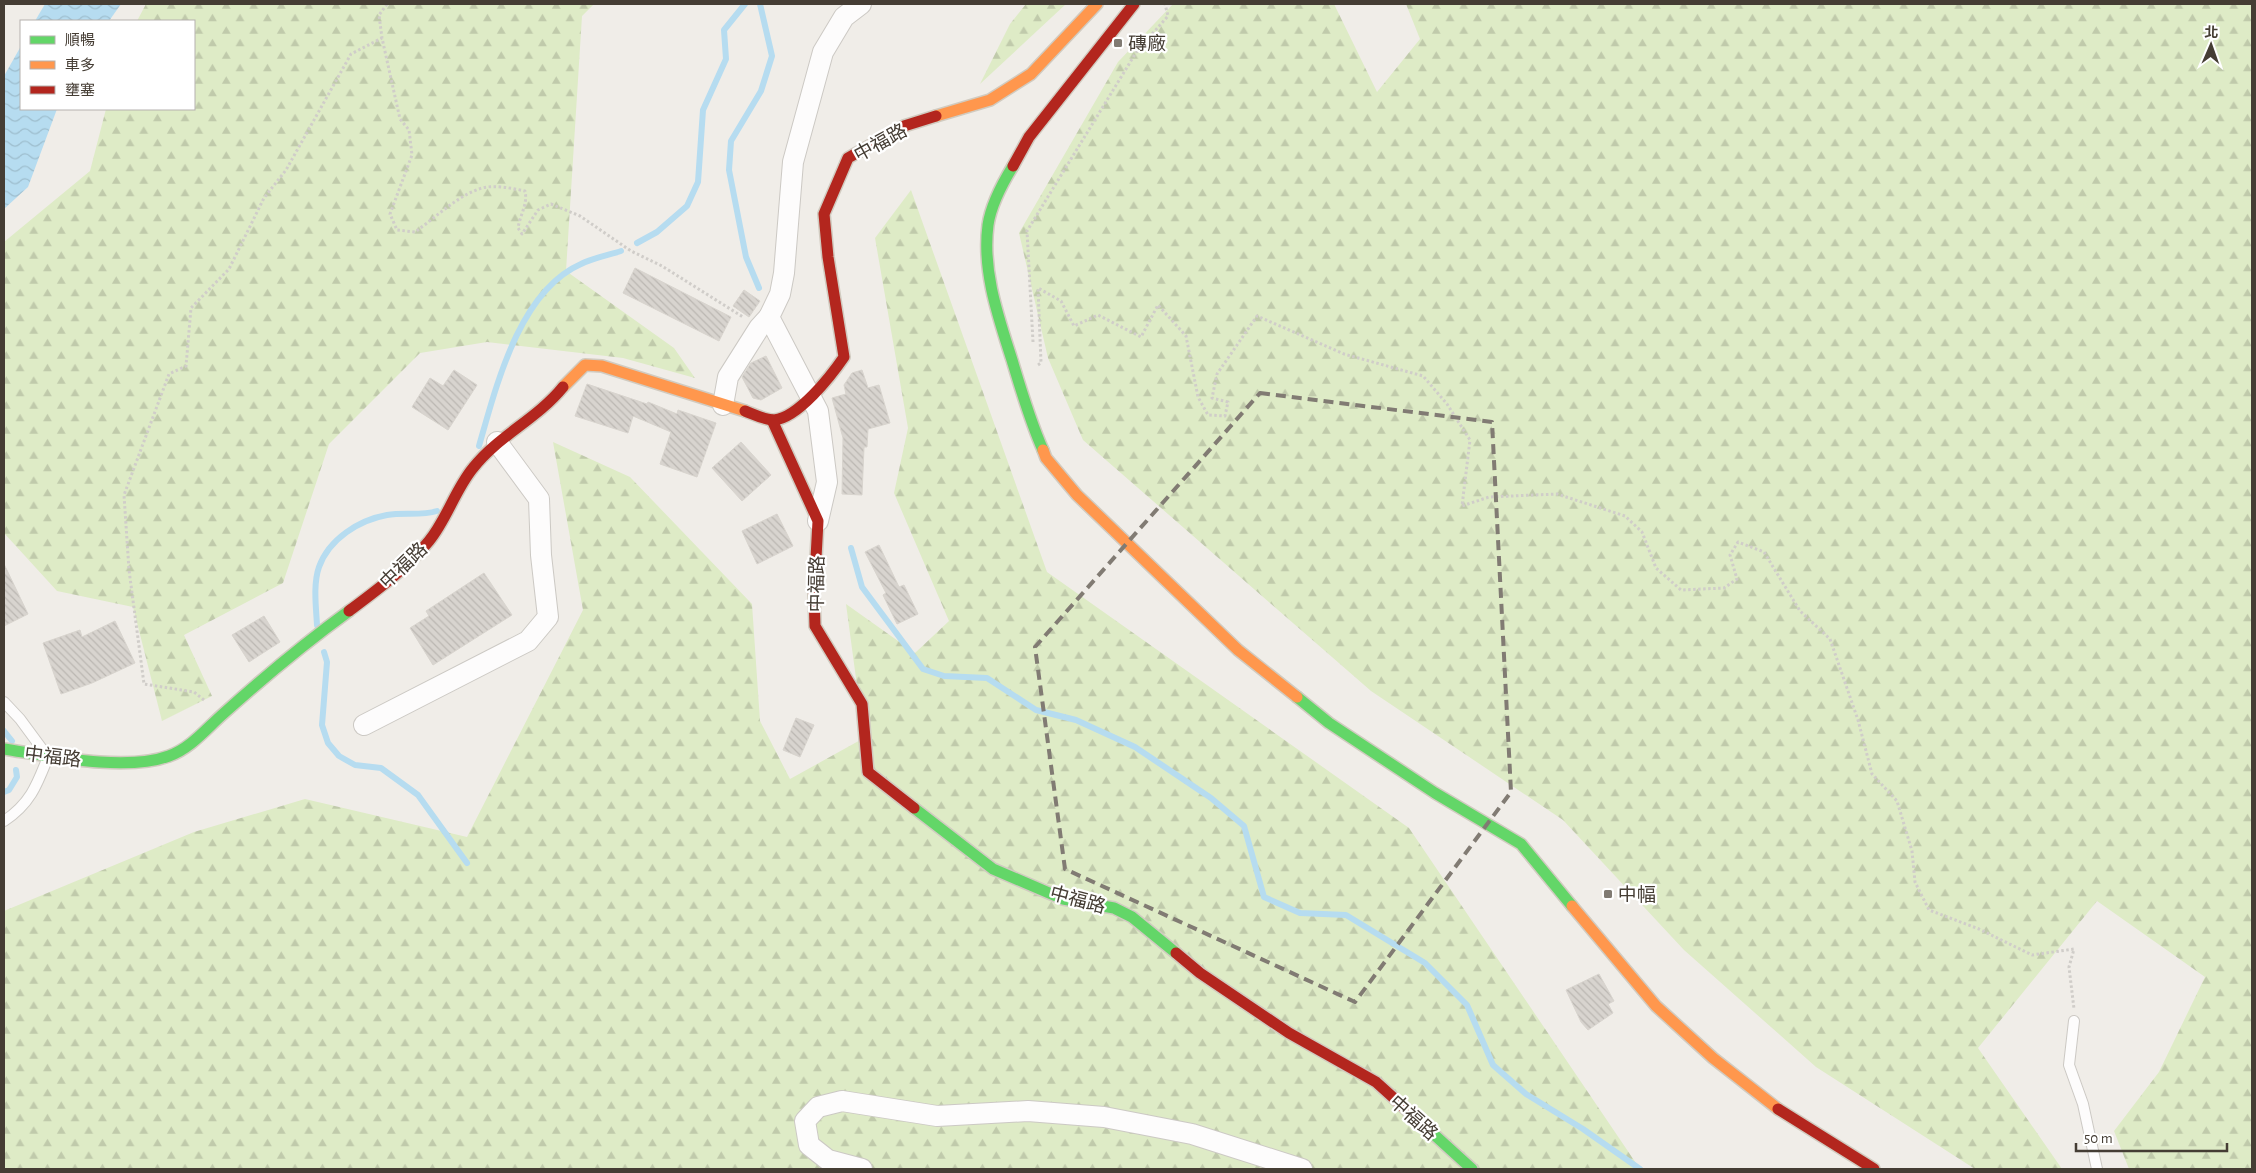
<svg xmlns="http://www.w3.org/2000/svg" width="2256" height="1173" font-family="'Alegreya Sans','Noto Sans TC',sans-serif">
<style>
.forest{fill:url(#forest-firs)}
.water{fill:url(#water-waves)}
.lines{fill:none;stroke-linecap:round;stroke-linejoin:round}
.stream{stroke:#b6dcf0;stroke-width:6}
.building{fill:url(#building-back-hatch);stroke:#d8d4ce}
.lane-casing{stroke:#ccc9c4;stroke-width:12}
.street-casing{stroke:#ccc9c4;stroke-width:22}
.fast-casing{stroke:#d1cbc0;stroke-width:14}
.slow-casing{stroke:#d1cbc0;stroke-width:14}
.jam-casing{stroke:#d1cbc0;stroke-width:14}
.path{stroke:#d0cdc9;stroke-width:3;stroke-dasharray:2.5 2.5;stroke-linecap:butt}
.lane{stroke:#fdfcfc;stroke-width:10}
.street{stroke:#fdfcfc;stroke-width:20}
.fast{stroke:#63d668;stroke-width:11}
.slow{stroke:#ff974d;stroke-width:11}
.jam{stroke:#b3261e;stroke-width:11}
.marked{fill:none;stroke:#817b73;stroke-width:4;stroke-dasharray:10 6;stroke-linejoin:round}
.poi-dot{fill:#817b73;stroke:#fff;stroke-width:2}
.labels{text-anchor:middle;stroke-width:4.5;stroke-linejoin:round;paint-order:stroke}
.poi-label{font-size:19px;fill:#453d34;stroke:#fff;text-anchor:start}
.street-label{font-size:19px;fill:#453d34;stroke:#fff}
</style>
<defs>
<pattern id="forest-firs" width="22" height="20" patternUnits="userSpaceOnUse" patternTransform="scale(1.25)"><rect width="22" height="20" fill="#deebc6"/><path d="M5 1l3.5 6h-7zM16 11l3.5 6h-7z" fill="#c0caab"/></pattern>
<pattern id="water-waves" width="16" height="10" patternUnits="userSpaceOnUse" patternTransform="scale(1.25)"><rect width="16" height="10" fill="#b6dcf0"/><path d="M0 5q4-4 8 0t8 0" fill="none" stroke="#9ebece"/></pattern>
<pattern id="building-back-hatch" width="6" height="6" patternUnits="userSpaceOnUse" patternTransform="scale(1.25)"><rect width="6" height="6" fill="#d8d4cf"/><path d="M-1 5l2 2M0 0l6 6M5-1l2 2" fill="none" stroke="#bbb7b2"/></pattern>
</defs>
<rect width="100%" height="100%" fill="#f0ede8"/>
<!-- forest -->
<g class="forest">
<path d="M146 4H594L582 16 566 271 674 348 695 378 623 358 487 342 420 353 329 444 283 583 184 635 212 696 162 721 133 607 57 591 4 533V242L90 171 106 109H194V21H137Z"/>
<path d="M1026 4H1066L980 84 1010 24Z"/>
<path d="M1173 4H1334L1377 92 1420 39 1406 4H2252V1169H2129L2114 1131 2159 1072 2205 977 2097 901 1978 1048 2062 1169H1975L1816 1067 1684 950 1563 820 1371 691 1083 440 1048 358 1019 233 1118 62Z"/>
<path d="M911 190 1047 572 1409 828 1640 1169H4V911L194 832 305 799 467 837 583 610 553 442 630 477 752 604 760 721 790 779 864 738 846 604 915 653 949 621 894 493 908 428 875 238Z"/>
</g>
<!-- water -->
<g class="water">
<path d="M45 4H121L109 21H35Z"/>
<path d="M21 46V109H57L28 187 4 209V76Z"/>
</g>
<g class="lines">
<!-- stream -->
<g class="stream">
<path d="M637 243 657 232 687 206 698 182 703 110 726 59 724 30 745 4"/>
<path d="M759 288 746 257 729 170 731 141 761 91 772 56 760 4"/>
<path d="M479 446C496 387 519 291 581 264 593 258 608 255 621 251"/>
<path d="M851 548 862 587 923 669 944 676 987 678 1036 710 1076 720 1135 747 1211 798 1244 826 1264 897 1300 913 1346 915 1425 963 1467 1005 1493 1065 1526 1094 1583 1129 1640 1169"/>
<path d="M317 625C316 607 313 584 319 567 329 539 359 520 387 515 404 512 421 516 437 511"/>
<path d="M324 652 327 662 322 725 328 743 339 756 355 765 381 768 418 795 467 863"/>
<path d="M4 731 12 741"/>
<path d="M4 792 9 790 17 777 16 770"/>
</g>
</g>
<!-- building -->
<g class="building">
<path d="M635 268 731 317 719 341 623 293Z"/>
<path d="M744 290 760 301 749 317 733 306Z"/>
<path d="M766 356 782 388 761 400 753 398 742 377 751 363Z"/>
<path d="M454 370 477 385 448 430 412 407 430 378 443 386Z"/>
<path d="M862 370 868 388 879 385 890 423 868 429 867 447H864L862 495 842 494 843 438 832 398 846 394 844 385 852 373Z"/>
<path d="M587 384 647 404 648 402 677 414 678 410 716 423 697 477 660 464 671 432 633 416 628 433 575 416Z"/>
<path d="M741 442 771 475 742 501 712 468Z"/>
<path d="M777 514 793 546 757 564 742 531Z"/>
<path d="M879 545 899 587 904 585 918 614 897 624 883 595 886 593 865 552Z"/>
<path d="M4 564 28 614 4 626Z"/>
<path d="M484 573 512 615 433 665 410 628 429 616 426 611Z"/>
<path d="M264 616 280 642 249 662 232 635Z"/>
<path d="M115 621 135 663 92 683 61 694 43 643 80 630 82 637Z"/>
<path d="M796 718 814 725 800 757 783 750Z"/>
<path d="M1599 974 1614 1001 1608 1004 1613 1013 1588 1030 1581 1022 1566 990Z"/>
</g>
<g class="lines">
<defs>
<g id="lane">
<path d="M4 702 20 719 48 757C37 785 30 804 4 821"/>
<path d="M2074 1021 2069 1065 2083 1104 2097 1169"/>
</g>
<g id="street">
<path d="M723 405 728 377 759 328 769 317"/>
<path d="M818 521 827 482 818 411 769 317 780 294 784 273 793 162 823 52 844 17 861 4"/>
<path d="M364 725 528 641 548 617 541 555 539 499 497 442"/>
<path d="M862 1169 828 1160 809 1145 805 1121 818 1107 842 1101 937 1116 1028 1111 1104 1117 1192 1134 1302 1169"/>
</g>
<g id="fast">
<path d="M1013 166C1002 184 991 204 988 225 982 271 998 316 1012 360 1021 390 1030 421 1043 450"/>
<path d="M1297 697 1329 723 1435 793 1521 844 1572 906"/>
<path d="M4 749C50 756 126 772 169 756 191 748 206 729 223 714 263 678 305 643 349 611"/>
<path d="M914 808 993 869 1063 899 1114 908 1132 917 1176 953"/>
<path d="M1407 1110 1472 1169"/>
</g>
<g id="slow">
<path d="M936 116 990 100 1031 74 1097 4"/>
<path d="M563 387 585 365 602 366 745 411"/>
<path d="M1043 450 1046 458 1077 495 1238 650 1297 697"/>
<path d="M1572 906 1656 1006 1713 1058 1778 1109"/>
</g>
<g id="jam">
<path d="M1013 166 1029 137 1134 4"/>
<path d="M745 411C753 414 765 420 774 420 798 418 831 376 844 357L828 257 824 214 848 158 904 126 936 116"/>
<path d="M772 420 818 521 814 595 815 626 862 704 868 772 914 808"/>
<path d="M349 611C377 590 407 568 429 541 447 519 455 490 473 468 498 436 537 419 563 387"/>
<path d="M1176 953 1200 973 1289 1033 1376 1082 1407 1110"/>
<path d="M1778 1109 1874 1169"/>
</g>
</defs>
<!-- lane casing -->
<use href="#lane" class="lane-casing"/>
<!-- street casing -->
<use href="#street" class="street-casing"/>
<!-- fast casing -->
<use href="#fast" class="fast-casing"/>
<!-- slow casing -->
<use href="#slow" class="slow-casing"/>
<!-- jam casing -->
<use href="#jam" class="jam-casing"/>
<!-- path -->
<g class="path">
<path d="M387 4 379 15 382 38 400 119 409 130 412 155 390 214 397 230 415 232C435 218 456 197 479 189 492 184 511 188 525 191 528 204 520 215 518 228L522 234 538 210 551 204 580 216 631 251 662 266 743 317"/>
<path d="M1033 342 1027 231 1137 51 1168 16 1165 4"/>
<path d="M1038 365 1041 363 1038 288 1061 301 1074 326 1098 315 1141 337 1158 305 1186 336 1198 397 1208 415 1225 416 1228 402 1212 398 1217 374 1257 316 1344 354 1423 376 1447 404 1470 440 1462 506 1489 497 1557 494 1625 516 1642 532 1656 568 1681 590 1724 588 1737 579 1730 555 1738 542 1764 552 1800 611 1830 639 1858 720 1872 774 1897 801 1912 851 1915 882 1929 910 1979 929 2032 955 2074 949 2069 967 2074 1009"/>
<path d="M204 700 194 692 144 684 129 570 124 495 169 374 186 366 191 308 229 269 264 198 286 170 351 54 382 38"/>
</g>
<!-- lane -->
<use href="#lane" class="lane"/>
<!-- street -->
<use href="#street" class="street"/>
<!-- fast -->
<use href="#fast" class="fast"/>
<!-- slow -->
<use href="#slow" class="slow"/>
<!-- jam -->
<use href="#jam" class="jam"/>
</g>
<!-- marked area -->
<path class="marked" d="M1260 393 1492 422 1511 792 1355 1002 1065 869 1035 647Z"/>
<!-- markers -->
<g class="poi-dot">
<rect x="1113" y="38" width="10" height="10" rx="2.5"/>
<rect x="1603" y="889" width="10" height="10" rx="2.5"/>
</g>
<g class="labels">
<!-- poi labels -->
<g class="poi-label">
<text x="1128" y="50">磚廠</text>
<text x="1618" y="901">中幅</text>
</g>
<!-- street labels -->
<g class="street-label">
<text transform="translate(880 142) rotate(-29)" y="7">中福路</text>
<text transform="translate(403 565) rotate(-44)" y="7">中福路</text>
<text transform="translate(816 584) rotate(-89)" y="7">中福路</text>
<text transform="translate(53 756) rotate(7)" y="7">中福路</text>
<text transform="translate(1078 899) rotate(15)" y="7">中福路</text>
<text transform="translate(1414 1117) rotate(42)" y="7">中福路</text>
</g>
</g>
<!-- border -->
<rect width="2256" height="1173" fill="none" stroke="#453d34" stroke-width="10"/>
<!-- legend -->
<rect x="20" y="20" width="175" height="90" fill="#ffffff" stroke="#b5b1ae"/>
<rect x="30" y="36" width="25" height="8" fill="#63d668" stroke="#b5b1ae"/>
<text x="65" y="45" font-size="15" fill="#453d34">順暢</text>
<rect x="30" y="61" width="25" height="8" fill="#ff974d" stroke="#b5b1ae"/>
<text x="65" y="70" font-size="15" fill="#453d34">車多</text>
<rect x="30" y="86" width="25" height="8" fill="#b3261e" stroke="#b5b1ae"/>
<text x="65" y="95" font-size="15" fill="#453d34">壅塞</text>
<!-- north arrow -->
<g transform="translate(2211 45) rotate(2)" stroke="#ffffff" stroke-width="4" paint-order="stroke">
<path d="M0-4L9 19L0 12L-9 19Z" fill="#453d34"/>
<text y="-8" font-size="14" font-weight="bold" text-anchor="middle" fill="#453d34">北</text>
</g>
<!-- scale -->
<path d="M2076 1143v8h151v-8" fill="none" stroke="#453d34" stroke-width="2.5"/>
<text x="2084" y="1143" font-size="15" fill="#453d34" stroke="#ffffff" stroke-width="4" paint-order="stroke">50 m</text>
</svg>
